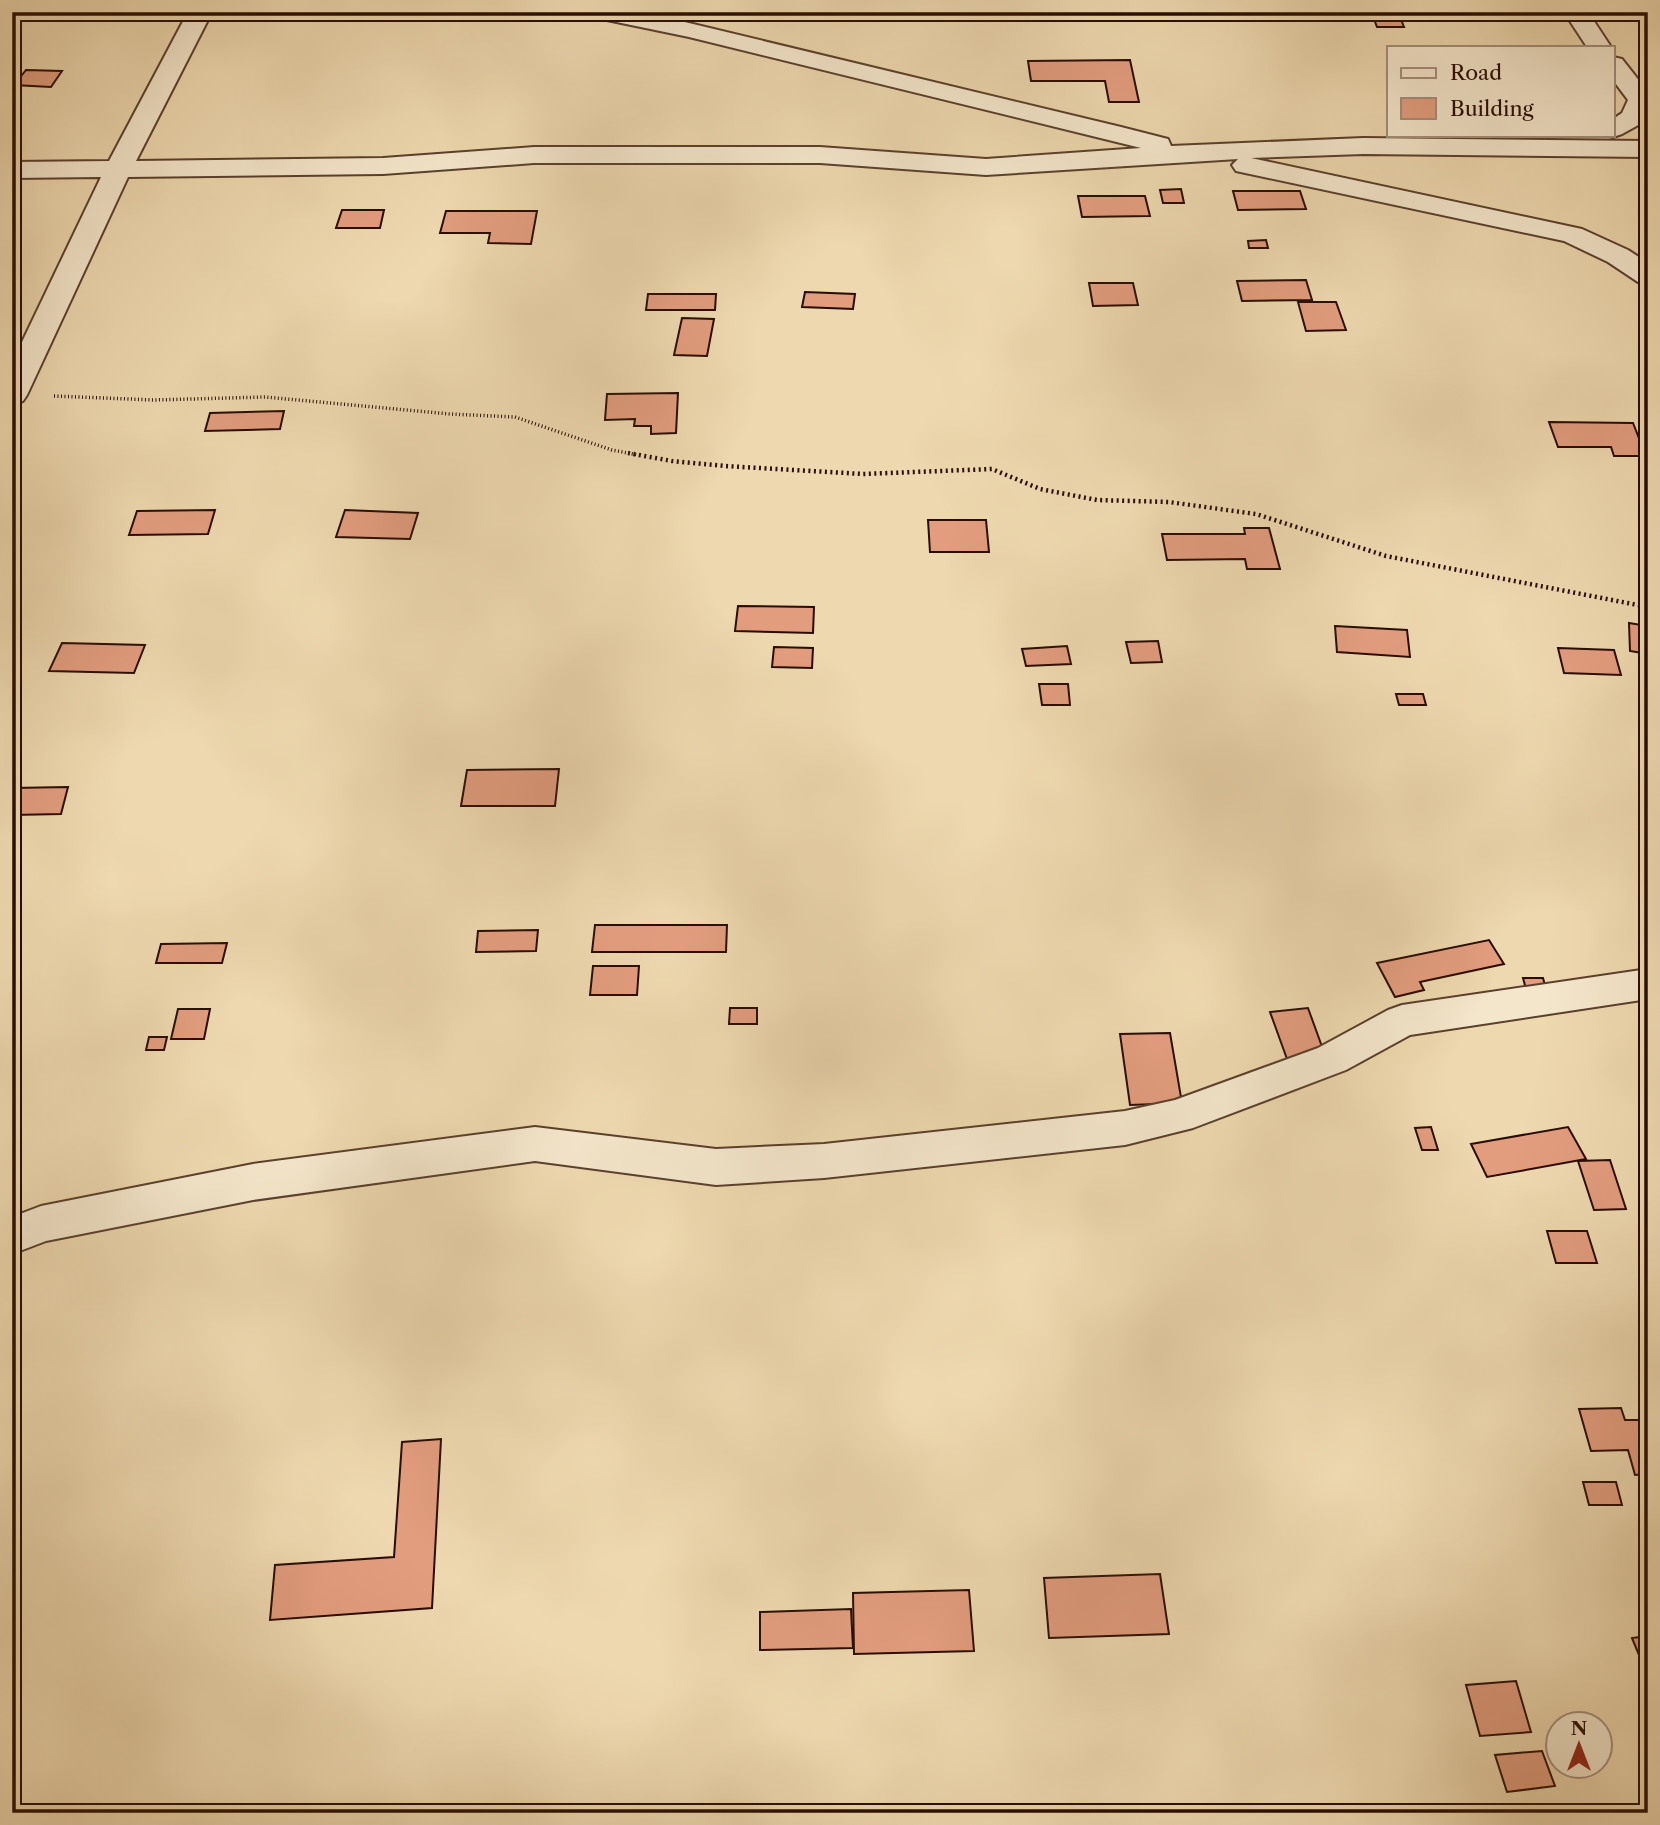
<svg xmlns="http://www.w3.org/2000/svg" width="1660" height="1825" font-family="'Libre Caslon Text',serif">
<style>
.building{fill:#e29d7f;stroke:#290d01;stroke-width:2}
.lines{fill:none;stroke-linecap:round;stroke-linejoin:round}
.street-casing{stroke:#5a402c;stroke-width:4}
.path-far1{stroke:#290d01;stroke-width:3.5;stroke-dasharray:1 2.5;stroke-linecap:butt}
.path{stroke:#290d01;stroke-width:4.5;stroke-dasharray:2 3.5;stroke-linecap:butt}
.street{fill:#f4e6cb;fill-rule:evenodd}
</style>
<rect width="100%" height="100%" fill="#eed8af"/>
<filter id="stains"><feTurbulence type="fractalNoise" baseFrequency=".00286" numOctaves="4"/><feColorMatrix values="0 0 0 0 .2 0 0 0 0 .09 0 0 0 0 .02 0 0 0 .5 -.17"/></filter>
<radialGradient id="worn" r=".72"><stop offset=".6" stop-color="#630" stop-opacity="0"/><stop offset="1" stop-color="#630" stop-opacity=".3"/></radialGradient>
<!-- building -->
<g class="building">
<path d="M53 12H114L111 19 50 18Z"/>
<path d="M941 12H974L975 21H941Z"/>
<path d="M1328 12H1398L1404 27H1377L1372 14Z"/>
<path d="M1130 60 1139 102H1109L1105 81H1031L1028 61Z"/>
<path d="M26 70 62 71 51 87 14 85Z"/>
<path d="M1181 189 1184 203H1163L1160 190Z"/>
<path d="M1233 191H1300L1306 209 1238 210Z"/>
<path d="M1078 196H1145L1150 216 1082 217Z"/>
<path d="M342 210H384L380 228H336Z"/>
<path d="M446 211H537L531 244 488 243 490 233H440Z"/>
<path d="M1266 240 1268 248H1249L1248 241Z"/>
<path d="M1306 280 1312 300 1242 301 1237 281Z"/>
<path d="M1089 283H1133L1138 305 1093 306Z"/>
<path d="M805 292 855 294 853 309 802 307Z"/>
<path d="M648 294H716L715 310H646Z"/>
<path d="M1298 302H1336L1346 330 1306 331Z"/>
<path d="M682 318 714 319 707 356 674 355Z"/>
<path d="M678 393 676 433 651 434V426H634L635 419 605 420 607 394Z"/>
<path d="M284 411 280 429 205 431 210 413Z"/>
<path d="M1549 422 1633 423 1646 456H1614L1611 447H1558Z"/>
<path d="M215 510 208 534 129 535 137 511Z"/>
<path d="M345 510 418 513 410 539 336 537Z"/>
<path d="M928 520H986L989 552H930Z"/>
<path d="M1244 528H1269L1280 569H1247L1245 559 1167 560 1162 534H1245Z"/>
<path d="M738 606 814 607 813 633 735 631Z"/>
<path d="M1629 623 1648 626V654L1630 651Z"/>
<path d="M1335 626 1407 630 1410 657 1337 652Z"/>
<path d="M1158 641 1162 662 1131 663 1126 642Z"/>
<path d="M62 643 145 645 134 673 49 671Z"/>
<path d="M1067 646 1071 664 1026 666 1022 649Z"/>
<path d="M774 647 813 648 812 668 772 667Z"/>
<path d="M1558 648 1614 650 1621 675 1564 673Z"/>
<path d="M1039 684H1068L1070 705H1042Z"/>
<path d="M1396 694H1423L1426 705H1399Z"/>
<path d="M559 769 555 806H461L467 770Z"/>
<path d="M68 787 61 814 12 815V788Z"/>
<path d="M595 925H727L726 952H592Z"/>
<path d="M538 930 536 951 476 952 478 931Z"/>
<path d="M1489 940 1504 964 1420 982 1424 990 1395 997 1377 963Z"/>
<path d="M227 943 222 963H156L161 944Z"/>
<path d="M593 966H639L637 995H590Z"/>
<path d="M1523 978H1543L1546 989H1526Z"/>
<path d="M730 1008H757V1024H729Z"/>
<path d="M1308 1008 1325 1055 1287 1059 1270 1012Z"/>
<path d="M178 1009H210L204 1039H171Z"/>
<path d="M1170 1033 1182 1103 1130 1105 1120 1034Z"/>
<path d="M149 1037H167L164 1050H146Z"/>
<path d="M1431 1127 1438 1150H1422L1415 1128Z"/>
<path d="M1568 1127 1586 1159 1487 1177 1471 1144Z"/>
<path d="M1610 1160 1626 1209 1594 1210 1578 1161Z"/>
<path d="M1547 1231H1587L1597 1263H1556Z"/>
<path d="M1621 1408 1625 1420H1648V1474L1635 1475 1628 1450 1591 1451 1579 1409Z"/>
<path d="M441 1439 432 1608 270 1620 275 1565 394 1557 402 1442Z"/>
<path d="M1583 1482H1616L1622 1505H1589Z"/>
<path d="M1160 1574 1169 1634 1049 1638 1044 1578Z"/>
<path d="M969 1590 974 1651 854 1654 853 1593Z"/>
<path d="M851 1609 853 1648 760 1650V1612Z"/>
<path d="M1648 1636V1677L1632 1638Z"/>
<path d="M1516 1681 1531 1732 1480 1736 1466 1685Z"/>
<path d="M1542 1751 1555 1786 1507 1792 1495 1755Z"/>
</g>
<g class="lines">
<defs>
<g id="street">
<path d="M188 12H212L136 161 383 158 534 147H820L986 159 1141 148 689 37 602 19 594 17 590 12H643L1121 127 1168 139 1171 146 1363 138 1648 141V157L1363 154 1251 158 1582 229 1628 250 1648 263V284L1638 282 1608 262 1564 241 1236 171 1232 165 1238 159 986 175 820 163H534L383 174 128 177 27 395 23 401 12 404V363L101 177 12 178V162L109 161Z"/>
<path d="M1564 12H1588L1611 47H1587Z"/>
<path d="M1613 57 1622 59 1648 92V114L1642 123 1622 134 1613 137 1605 135H1613V119L1622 113 1628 100 1613 80Z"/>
<path d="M1648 969V999L1410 1035 1346 1070 1193 1128 1125 1145 824 1178 716 1185 535 1161 253 1200 46 1241 12 1254V1217L41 1206 253 1164 535 1127 716 1149 824 1144 1125 1111 1175 1100 1318 1048 1388 1010 1402 1005Z"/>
</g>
</defs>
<!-- street casing -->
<use href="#street" class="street-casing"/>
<!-- path-far1 -->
<path class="path-far1" d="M54 396 154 400 265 397 450 414 515 417 612 450 638 455"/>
<!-- path -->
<path class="path" d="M628 453 672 461 725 466 863 474 992 469 1040 489 1097 500 1169 502 1256 514 1386 556 1648 607"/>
<!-- street -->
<use href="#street" class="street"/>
</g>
<!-- margin -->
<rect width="1660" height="1825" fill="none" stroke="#eed8af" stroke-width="42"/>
<rect x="14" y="14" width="1632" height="1797" fill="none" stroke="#290d01" stroke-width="3.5"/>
<rect x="21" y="21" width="1618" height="1783" fill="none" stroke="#290d01" stroke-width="2"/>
<!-- legend -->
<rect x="1387" y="46" width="228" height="91" fill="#f4e6cb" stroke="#a38f7a" stroke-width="2"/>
<rect x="1401" y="68" width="35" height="10" fill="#f4e6cb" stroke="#a38f7a" stroke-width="2"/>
<text x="1450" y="80" font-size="21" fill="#290d01">Road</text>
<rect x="1401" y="98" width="35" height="21" fill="#e29d7f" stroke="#a38f7a" stroke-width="2"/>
<text x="1450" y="116" font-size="21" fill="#290d01">Building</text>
<!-- north arrow -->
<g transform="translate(1579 1745)"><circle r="33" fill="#f4e6cb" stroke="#a38f7a" stroke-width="2"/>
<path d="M0-5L12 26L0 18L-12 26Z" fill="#8f2418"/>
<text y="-10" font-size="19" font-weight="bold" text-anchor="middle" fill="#290d01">N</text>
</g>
<rect width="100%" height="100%" filter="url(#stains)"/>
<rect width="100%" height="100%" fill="url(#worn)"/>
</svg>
